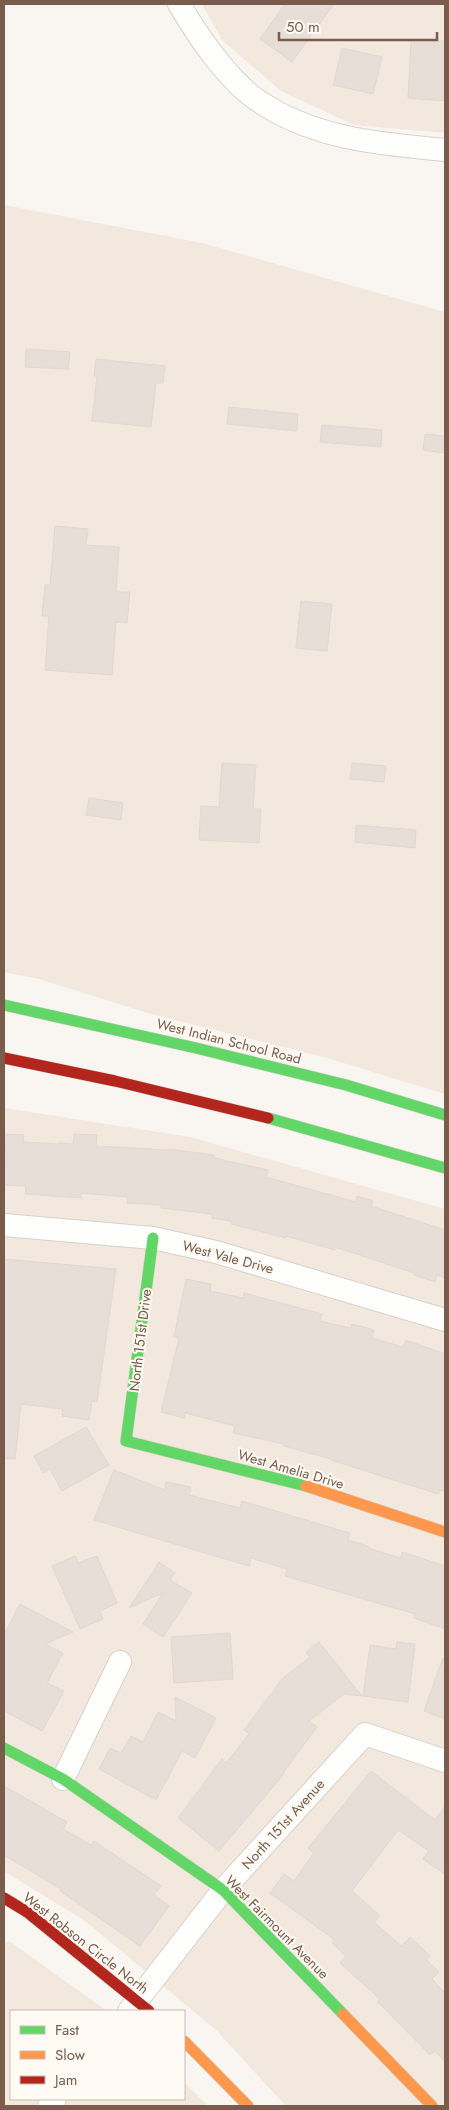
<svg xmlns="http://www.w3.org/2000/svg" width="449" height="2110" font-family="Jost,sans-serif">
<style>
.residential{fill:#f2e8de}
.building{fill:#e6ded7;stroke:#e2d8d2}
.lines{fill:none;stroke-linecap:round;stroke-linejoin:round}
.street-casing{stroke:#d7d1cb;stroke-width:24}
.fast-casing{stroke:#d9d2cb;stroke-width:12}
.slow-casing{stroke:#d9d2cb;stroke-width:12}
.jam-casing{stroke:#d9d2cb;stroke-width:12}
.street{stroke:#fefefd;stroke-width:22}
.fast{stroke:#63d668;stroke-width:11}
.slow{stroke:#ff974d;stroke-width:11}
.jam{stroke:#b3261e;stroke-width:11}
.labels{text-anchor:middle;stroke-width:4;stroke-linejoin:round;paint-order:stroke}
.street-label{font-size:14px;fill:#7a5c4d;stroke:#fffaf3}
</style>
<rect width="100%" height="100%" fill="#f9f5f0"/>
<!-- residential -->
<g class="residential">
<path d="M202 4H445V133L354 125 281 91 222 40Z"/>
<path d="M4 205 202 243 445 312V1094L327 1058 151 1014 39 979 4 972Z"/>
<path d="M4 1108 190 1137 445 1209V2106H286L217 2031 85 1921 4 1871Z"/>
<path d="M9 1941 107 2011H11V2099H184V2082L208 2106H4V1944Z"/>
</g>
<!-- building -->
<g class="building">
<path d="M285 4H334L292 62 260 39Z"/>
<path d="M411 40 445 41V101L408 98Z"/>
<path d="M342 48 382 57 373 94 333 85Z"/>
<path d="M26 349 70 352 68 369 25 367Z"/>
<path d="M96 359 165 366 163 383H156L151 427 92 421 97 376H94Z"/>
<path d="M229 407 298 414 297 431 227 424Z"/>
<path d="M322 425 382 430 381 447 320 442Z"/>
<path d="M425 434 445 436V453L423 450Z"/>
<path d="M55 526 88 529 86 545 119 547 116 592H130L127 623 116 622 112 675 45 670 49 616H42L45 585H50Z"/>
<path d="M301 601 332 604 327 651 296 648Z"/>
<path d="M222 763 256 765 253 809H261L259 843 199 840 201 806 219 807Z"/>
<path d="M352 763 386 766 384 782 350 779Z"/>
<path d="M89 798 123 803 121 820 86 815Z"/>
<path d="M356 825 416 830 415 848 355 842Z"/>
<path d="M6 1134 24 1135 23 1142 58 1144V1143L73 1144 74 1134 97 1135 96 1146 169 1150V1149L214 1155V1158L268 1170 266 1177 356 1202 357 1196 373 1201 371 1206 445 1230V1278L437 1275 435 1282 414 1275V1273L335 1247V1250L286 1236V1238L231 1224V1221L212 1218V1214L161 1208V1205L127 1203 128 1197 81 1193V1198L25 1194 26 1186 4 1185Z"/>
<path d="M4 1259 116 1269 97 1402 92 1401 89 1420 62 1416 63 1409 21 1404 15 1459 4 1458Z"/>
<path d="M186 1279 211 1284 210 1291 243 1298 244 1293 322 1314 320 1321 351 1328 352 1324 374 1330 372 1338 403 1347 406 1340 445 1354V1492L440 1490 438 1494 331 1460V1459L284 1446V1444L233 1433 235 1426 185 1413 184 1418 161 1412 179 1338 174 1337Z"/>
<path d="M86 1427 109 1465 62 1491 50 1469 43 1473 34 1456Z"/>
<path d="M114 1470 165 1490 166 1482 191 1487 189 1495 240 1508 242 1501 350 1533 348 1540 368 1546V1548L401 1558 402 1552 445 1566V1629L414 1618 415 1614 285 1576 287 1569 251 1558 249 1566 94 1520Z"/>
<path d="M75 1556 78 1563 97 1556 117 1603 100 1611 103 1619 80 1629 52 1566Z"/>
<path d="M159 1562 175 1573 170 1580 192 1593 163 1637 143 1624 163 1593 129 1608Z"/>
<path d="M20 1604 73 1632 45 1644 63 1653 47 1683 64 1691 42 1731 4 1711V1635Z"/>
<path d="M230 1633 233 1679 174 1683 171 1637Z"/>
<path d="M319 1642 362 1696 344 1694 309 1721 317 1727 283 1773 284 1774 219 1851 178 1818 222 1759 226 1763 249 1734 244 1730 282 1679 310 1657 306 1652Z"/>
<path d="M397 1642 415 1644 408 1702 363 1696 370 1645 396 1649Z"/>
<path d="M443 1658 445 1659V1719L424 1711Z"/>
<path d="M175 1697 216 1718 195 1758 182 1751 156 1800 99 1769 110 1748 121 1753 131 1736 143 1742 158 1712 176 1721Z"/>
<path d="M371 1771 435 1820 445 1806V1874L423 1859 429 1851 398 1830 352 1891 380 1916 374 1922 401 1946 410 1937 430 1956 426 1959 439 1972 432 1979 445 1993V2062L435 2051 430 2055 378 2002 380 1999 340 1963 346 1956 332 1943 335 1940 270 1893 284 1874 294 1881 314 1853 308 1848Z"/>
<path d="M4 1786 67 1822 63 1829 91 1845 94 1841 161 1886 154 1895 169 1906 140 1946 60 1891 61 1889 4 1855Z"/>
</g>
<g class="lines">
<defs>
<g id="street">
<path d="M179 4C198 36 220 69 249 94 255 99 262 103 268 107 323 140 383 144 445 150"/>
<path d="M4 1225 153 1238 216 1252 445 1320"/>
<path d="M63 1779 120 1662"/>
<path d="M129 2011 223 1890 365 1734 445 1761"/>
<path d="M49 2106 55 2099"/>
</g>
<g id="fast">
<path d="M4 1005 196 1048 346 1085 445 1115"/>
<path d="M268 1118 445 1168"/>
<path d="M153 1238 126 1441 306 1486"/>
<path d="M4 1748 63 1779 223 1890 343 2014"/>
</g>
<g id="slow">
<path d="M306 1486 445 1532"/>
<path d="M343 2014 432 2106"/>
<path d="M184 2041 248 2106"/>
</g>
<g id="jam">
<path d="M4 1058 115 1081 268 1118"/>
<path d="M4 1898 27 1912 149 2011"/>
</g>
</defs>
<!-- street casing -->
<use href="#street" class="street-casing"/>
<!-- fast casing -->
<use href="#fast" class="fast-casing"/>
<!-- slow casing -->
<use href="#slow" class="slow-casing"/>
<!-- jam casing -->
<use href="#jam" class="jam-casing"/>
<!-- street -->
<use href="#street" class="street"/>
<!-- fast -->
<use href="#fast" class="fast"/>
<!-- slow -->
<use href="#slow" class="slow"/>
<!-- jam -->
<use href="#jam" class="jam"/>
</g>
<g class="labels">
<!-- street labels -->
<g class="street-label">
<text transform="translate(229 1041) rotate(14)" y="5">West Indian School Road</text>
<text transform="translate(228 1257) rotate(15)" y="5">West Vale Drive</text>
<text transform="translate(140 1340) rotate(-83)" y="5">North 151st Drive</text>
<text transform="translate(291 1469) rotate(16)" y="5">West Amelia Drive</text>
<text transform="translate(283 1824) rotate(-48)" y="5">North 151st Avenue</text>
<text transform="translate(277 1927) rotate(45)" y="5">West Fairmount Avenue</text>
<text transform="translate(86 1943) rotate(38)" y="5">West Robson Circle North</text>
</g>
</g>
<!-- border -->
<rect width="449" height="2110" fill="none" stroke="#7a5c4d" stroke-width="10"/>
<!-- legend -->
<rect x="10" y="2010" width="175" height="90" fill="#fffaf3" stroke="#cabbb1"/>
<rect x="20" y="2026" width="25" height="8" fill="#63d668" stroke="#cabbb1"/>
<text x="55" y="2035" font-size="15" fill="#7a5c4d">Fast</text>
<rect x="20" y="2051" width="25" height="8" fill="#ff974d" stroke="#cabbb1"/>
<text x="55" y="2060" font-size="15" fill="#7a5c4d">Slow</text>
<rect x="20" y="2076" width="25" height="8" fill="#b3261e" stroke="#cabbb1"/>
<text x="55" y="2085" font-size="15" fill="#7a5c4d">Jam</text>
<!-- scale -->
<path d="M279 32v8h158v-8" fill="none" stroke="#7a5c4d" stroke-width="2.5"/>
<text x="286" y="32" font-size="15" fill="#7a5c4d" stroke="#fffaf3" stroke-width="4" paint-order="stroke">50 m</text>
</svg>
